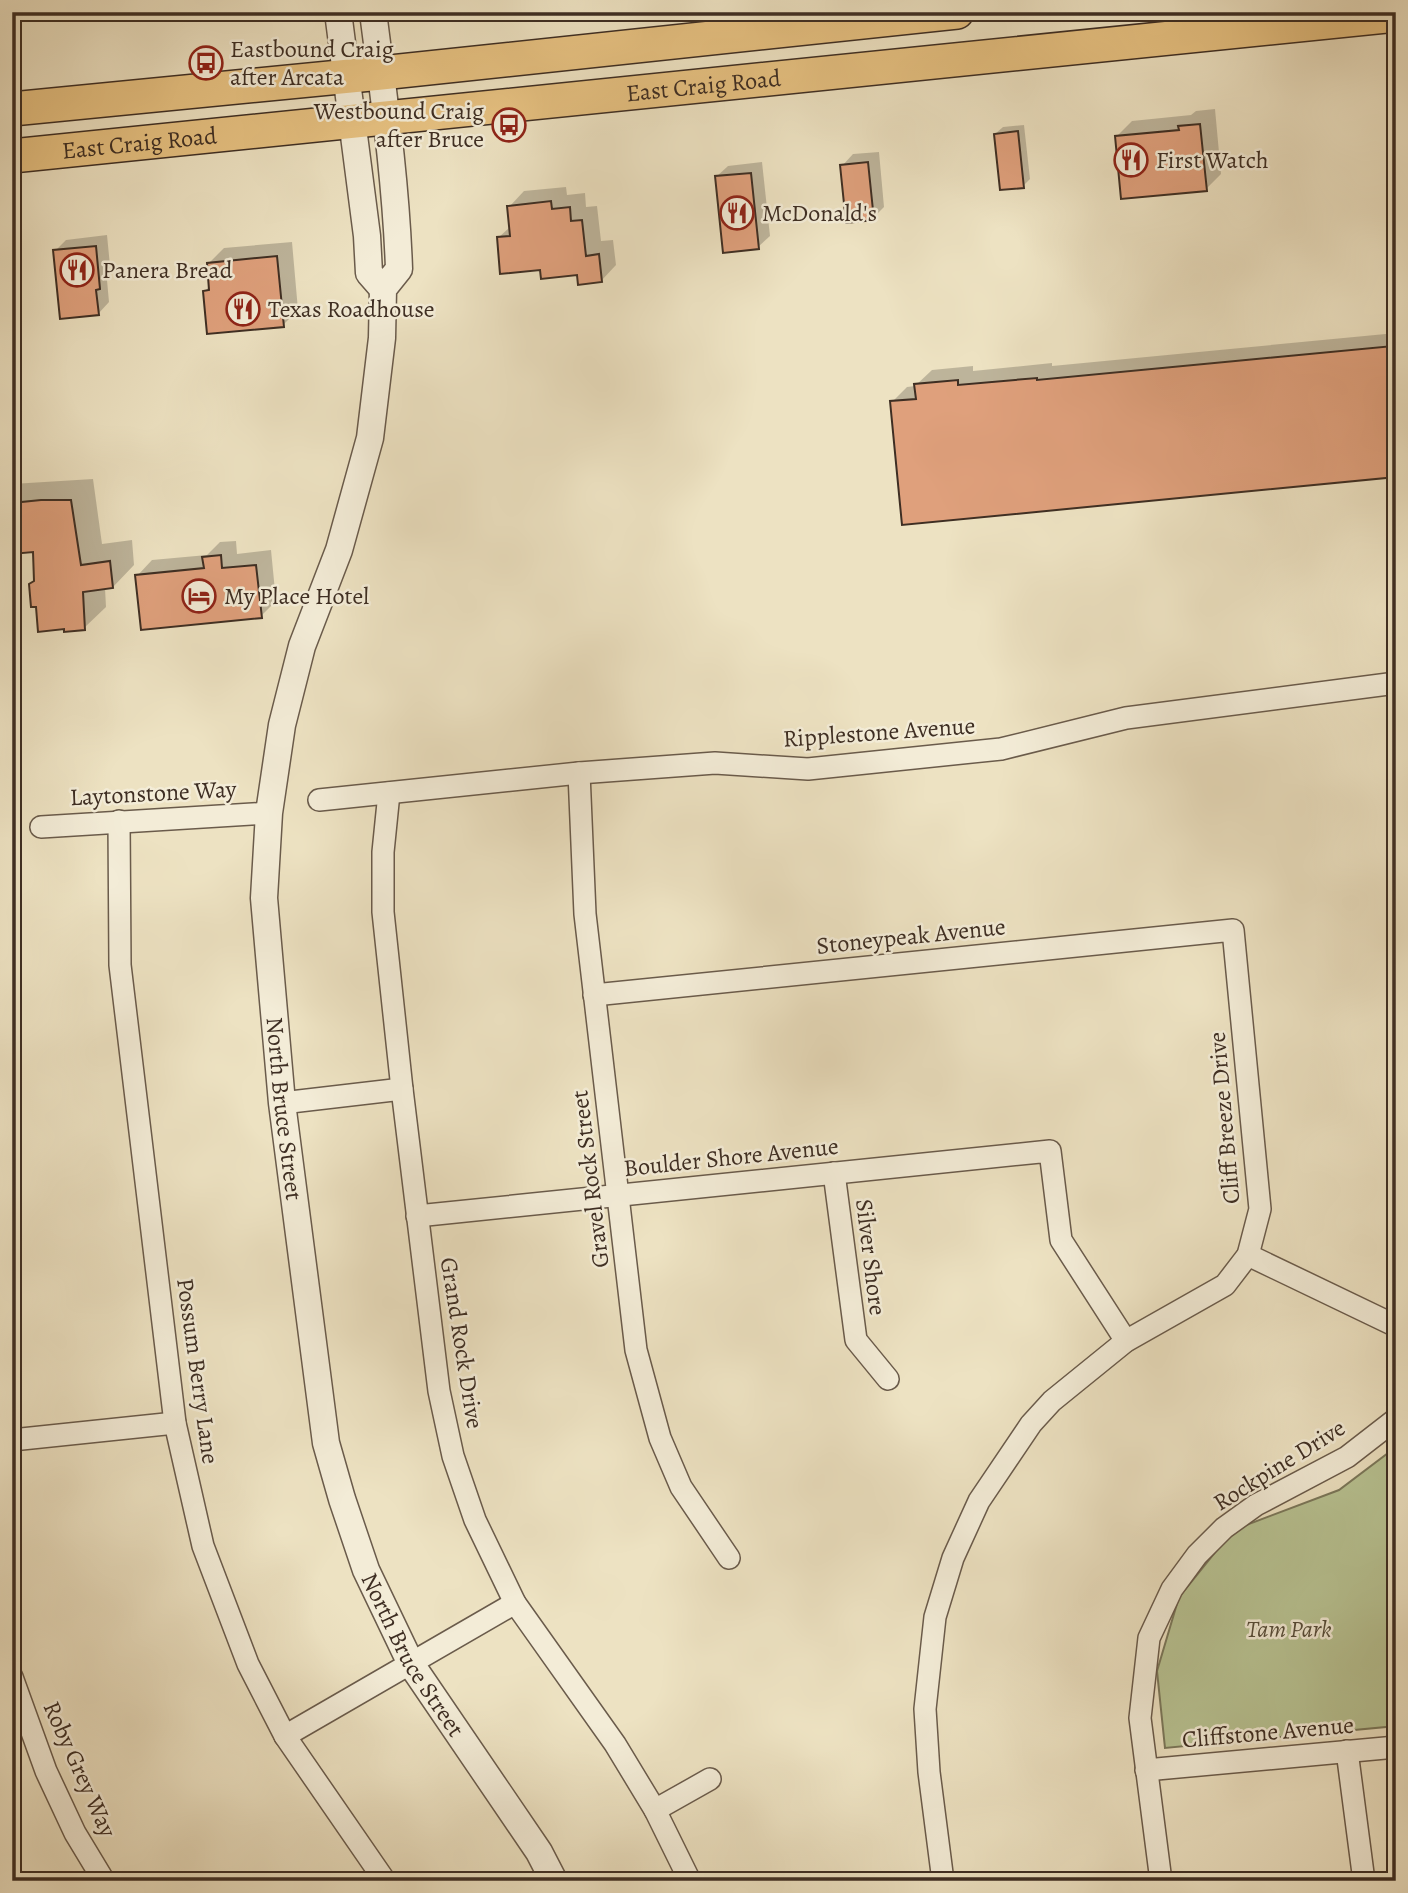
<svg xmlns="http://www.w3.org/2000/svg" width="1408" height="1893" font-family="Alegreya,serif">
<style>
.green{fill:#b8c393;stroke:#7b785b;stroke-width:2}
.shadow{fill:#0003}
.building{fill:#dfa07c;stroke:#3e2e23;stroke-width:2}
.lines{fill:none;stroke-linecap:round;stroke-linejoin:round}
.minor-casing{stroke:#6a5b4b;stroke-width:24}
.tertiary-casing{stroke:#6a5b4b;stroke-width:29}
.primary-casing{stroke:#3e2e23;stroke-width:36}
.minor{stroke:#f3ecd7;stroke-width:21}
.tertiary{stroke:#f3ecd7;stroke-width:26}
.primary{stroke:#e6c181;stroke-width:33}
.labels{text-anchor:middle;stroke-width:5;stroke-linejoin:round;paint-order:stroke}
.poi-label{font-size:24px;fill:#3e2e23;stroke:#f3ecd7;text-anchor:start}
.street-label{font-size:24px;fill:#3e2e23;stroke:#f3ecd7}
.park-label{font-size:24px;font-style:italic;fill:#564c39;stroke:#f3ecd7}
</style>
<rect width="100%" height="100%" fill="#ede2c2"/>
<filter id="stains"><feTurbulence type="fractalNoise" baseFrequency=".00286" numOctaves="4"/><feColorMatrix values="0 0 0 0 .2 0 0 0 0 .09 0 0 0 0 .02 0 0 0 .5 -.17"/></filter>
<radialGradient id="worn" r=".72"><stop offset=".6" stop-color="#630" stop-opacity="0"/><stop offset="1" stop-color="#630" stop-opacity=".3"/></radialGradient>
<!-- green -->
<path class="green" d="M1396 1447V1726L1165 1748 1157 1671 1179 1597 1233 1530 1339 1490Z"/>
<!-- shadow -->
<g class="shadow">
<path d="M1215 109 1221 174 1206 189 1117 136 1132 121 1191 115 1196 111Z"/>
<path d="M1024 125 1030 179 1023 186 995 134 1003 127Z"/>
<path d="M879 152 884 207 873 218 842 166 853 154Z"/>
<path d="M762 162 770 236 758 247 716 177 728 166Z"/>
<path d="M566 187 567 195 585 193 586 207 597 206 601 241 613 240 616 265 601 281 578 273 542 268 498 238 511 226 509 207 524 191Z"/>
<path d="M107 235 111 276 107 280 109 302 98 314 55 251 66 240Z"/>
<path d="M292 242 298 310 283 325 205 291 211 285 209 263 224 248Z"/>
<path d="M1396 333V475L892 402 907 387 915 386 932 370 973 366V371L1052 363V366Z"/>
<path d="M93 479 102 544 132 540 134 565 113 587 105 588 106 607 84 628 36 580 34 550 12 552V484Z"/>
<path d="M236 541 237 554 271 550 276 601 261 616 137 576 152 560 207 555 220 542Z"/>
</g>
<!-- building -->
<g class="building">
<path d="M1200 124 1207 191 1121 199 1115 136 1179 130 1178 126Z"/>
<path d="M1018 131 1024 188 1000 190 994 134Z"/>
<path d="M868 162 874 220 846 223 840 165Z"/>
<path d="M751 173 759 249 723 253 715 176Z"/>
<path d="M551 201 552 209 570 207 571 221 582 220 586 256 599 254 602 282 578 285 577 275 541 279 540 270 500 274 497 237 510 236 507 206Z"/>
<path d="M96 246 100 289 96 290 99 315 60 319 53 250Z"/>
<path d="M277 256 284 327 207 334 203 291 209 290 207 263Z"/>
<path d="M1393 346 1396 377V477L902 525 890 401 916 399 914 384 958 380V385L1037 378V380Z"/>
<path d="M41 500H71L81 565 110 561 113 588 83 592 85 630 64 632V629L38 632 36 607H31L29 584 34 581 33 552 12 554V503Z"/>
<path d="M221 555 222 568 256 565 262 618 141 630 135 575 204 568 202 557Z"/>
</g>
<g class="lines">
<defs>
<g id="minor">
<path d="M579 773 585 914 636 1350 660 1438 681 1487 729 1558"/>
<path d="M389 793 383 852V912L402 1089 439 1391 453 1456 475 1520 515 1603 615 1744 655 1810 690 1881"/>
<path d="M319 800 579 773 715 763 808 769 1001 749 1126 718 1396 683"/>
<path d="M119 821 120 965 175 1423 203 1546 248 1664 285 1736 385 1881"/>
<path d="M41 827 269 813"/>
<path d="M594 995 1233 930 1260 1209 1248 1255 1225 1285 1126 1341 1052 1401 1031 1424 979 1501 953 1558 935 1617 925 1709 929 1772 943 1881"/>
<path d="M282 1103 402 1089"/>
<path d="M834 1173 856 1340 888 1379"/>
<path d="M417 1216 1050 1151 1061 1240 1126 1341"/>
<path d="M1248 1255 1396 1326"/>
<path d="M12 1440 175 1423"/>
<path d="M12 1677 46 1771 75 1833 104 1881"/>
<path d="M285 1736 515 1603"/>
<path d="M1347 1751 1364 1881"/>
<path d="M1146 1770 1396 1747"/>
<path d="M655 1810 710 1779"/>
<path d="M1161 1881 1140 1718 1149 1638 1172 1589 1197 1555 1224 1528 1256 1505 1347 1457 1396 1419"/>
</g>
<g id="tertiary">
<path d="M338 12 367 236 369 273 383 289"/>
<path id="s1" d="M373 12C384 98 396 183 399 269L383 289 382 338 370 438 339 550 302 646 282 725 269 813 264 898 282 1103 326 1443 342 1499 366 1570 411 1664 539 1852 554 1881"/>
</g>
<g id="primary">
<path d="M12 109 381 73 957 12"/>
<path id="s2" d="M12 156 1396 15"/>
</g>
</defs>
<!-- minor casing -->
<use href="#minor" class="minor-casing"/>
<!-- tertiary casing -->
<use href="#tertiary" class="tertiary-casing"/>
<!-- primary casing -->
<use href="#primary" class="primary-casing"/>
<!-- minor -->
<use href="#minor" class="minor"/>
<!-- tertiary -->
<use href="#tertiary" class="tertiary"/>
<!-- primary -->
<use href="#primary" class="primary"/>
</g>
<!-- icons -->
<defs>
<symbol id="bus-ring" viewBox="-11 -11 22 22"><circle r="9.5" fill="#f3ecd7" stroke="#8f2418" stroke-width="1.5"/><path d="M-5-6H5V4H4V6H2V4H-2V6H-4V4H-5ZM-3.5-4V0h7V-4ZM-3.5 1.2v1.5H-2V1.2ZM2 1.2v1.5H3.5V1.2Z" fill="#8f2418"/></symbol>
<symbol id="restaurant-ring" viewBox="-11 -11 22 22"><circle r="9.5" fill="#f3ecd7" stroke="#8f2418" stroke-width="1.5"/><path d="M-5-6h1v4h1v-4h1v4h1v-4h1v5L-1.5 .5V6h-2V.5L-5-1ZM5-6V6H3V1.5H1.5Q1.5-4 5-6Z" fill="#8f2418"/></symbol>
<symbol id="hotel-ring" viewBox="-11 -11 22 22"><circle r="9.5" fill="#f3ecd7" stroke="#8f2418" stroke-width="1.5"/><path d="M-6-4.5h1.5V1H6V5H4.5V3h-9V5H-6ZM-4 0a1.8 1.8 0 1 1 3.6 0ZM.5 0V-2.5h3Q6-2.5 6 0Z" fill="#8f2418"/></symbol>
</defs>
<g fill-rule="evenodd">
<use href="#bus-ring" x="187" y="44" width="38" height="38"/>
<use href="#bus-ring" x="490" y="106" width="38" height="38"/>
<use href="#restaurant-ring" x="1112" y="141" width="38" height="38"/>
<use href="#restaurant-ring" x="718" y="194" width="38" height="38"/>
<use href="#restaurant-ring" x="58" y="251" width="38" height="38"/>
<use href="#restaurant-ring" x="224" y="290" width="38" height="38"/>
<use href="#hotel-ring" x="180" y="577" width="38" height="38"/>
</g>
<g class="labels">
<!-- poi labels -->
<g class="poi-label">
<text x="230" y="57">Eastbound Craig<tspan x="230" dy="28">after Arcata</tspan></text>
<text x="484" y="119" text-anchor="end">Westbound Craig<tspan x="484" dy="28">after Bruce</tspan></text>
<text x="1156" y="168">First Watch</text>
<text x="762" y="221">McDonald's</text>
<text x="102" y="278">Panera Bread</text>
<text x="268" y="317">Texas Roadhouse</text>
<text x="224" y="604">My Place Hotel</text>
</g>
<!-- street labels -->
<g class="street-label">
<text dy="8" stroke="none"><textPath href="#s2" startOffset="695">East Craig Road</textPath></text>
<text dy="8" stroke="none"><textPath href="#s2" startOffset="128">East Craig Road</textPath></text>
<text transform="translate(879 732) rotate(-4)" y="8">Ripplestone Avenue</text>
<text transform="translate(153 793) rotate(-3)" y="8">Laytonstone Way</text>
<text transform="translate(911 936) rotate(-6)" y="8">Stoneypeak Avenue</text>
<text dy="8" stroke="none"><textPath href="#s1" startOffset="1120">North Bruce Street</textPath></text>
<text transform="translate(1224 1118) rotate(-95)" y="8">Cliff Breeze Drive</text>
<text transform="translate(731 1157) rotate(-6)" y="8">Boulder Shore Avenue</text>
<text transform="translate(590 1179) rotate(-97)" y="8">Gravel Rock Street</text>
<text transform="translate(871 1257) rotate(83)" y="8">Silver Shore</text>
<text transform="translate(462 1343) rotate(81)" y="8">Grand Rock Drive</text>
<text transform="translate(198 1371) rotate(82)" y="8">Possum Berry Lane</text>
<text transform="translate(1279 1465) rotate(-32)" y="8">Rockpine Drive</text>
<text dy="8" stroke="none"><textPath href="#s1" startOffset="1687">North Bruce Street</textPath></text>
<text transform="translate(1268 1732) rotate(-5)" y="8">Cliffstone Avenue</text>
<text transform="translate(80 1769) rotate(66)" y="8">Roby Grey Way</text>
</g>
<!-- park labels -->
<g class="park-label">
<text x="1289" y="1637">Tam Park</text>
</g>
</g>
<!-- margin -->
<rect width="1408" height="1893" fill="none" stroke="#ede2c2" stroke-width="42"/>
<rect x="14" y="14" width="1380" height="1865" fill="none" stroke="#3e2e23" stroke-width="3.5"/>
<rect x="21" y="21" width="1366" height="1851" fill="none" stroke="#3e2e23" stroke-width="2"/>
<rect width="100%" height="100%" filter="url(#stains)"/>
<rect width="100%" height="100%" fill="url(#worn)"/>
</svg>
